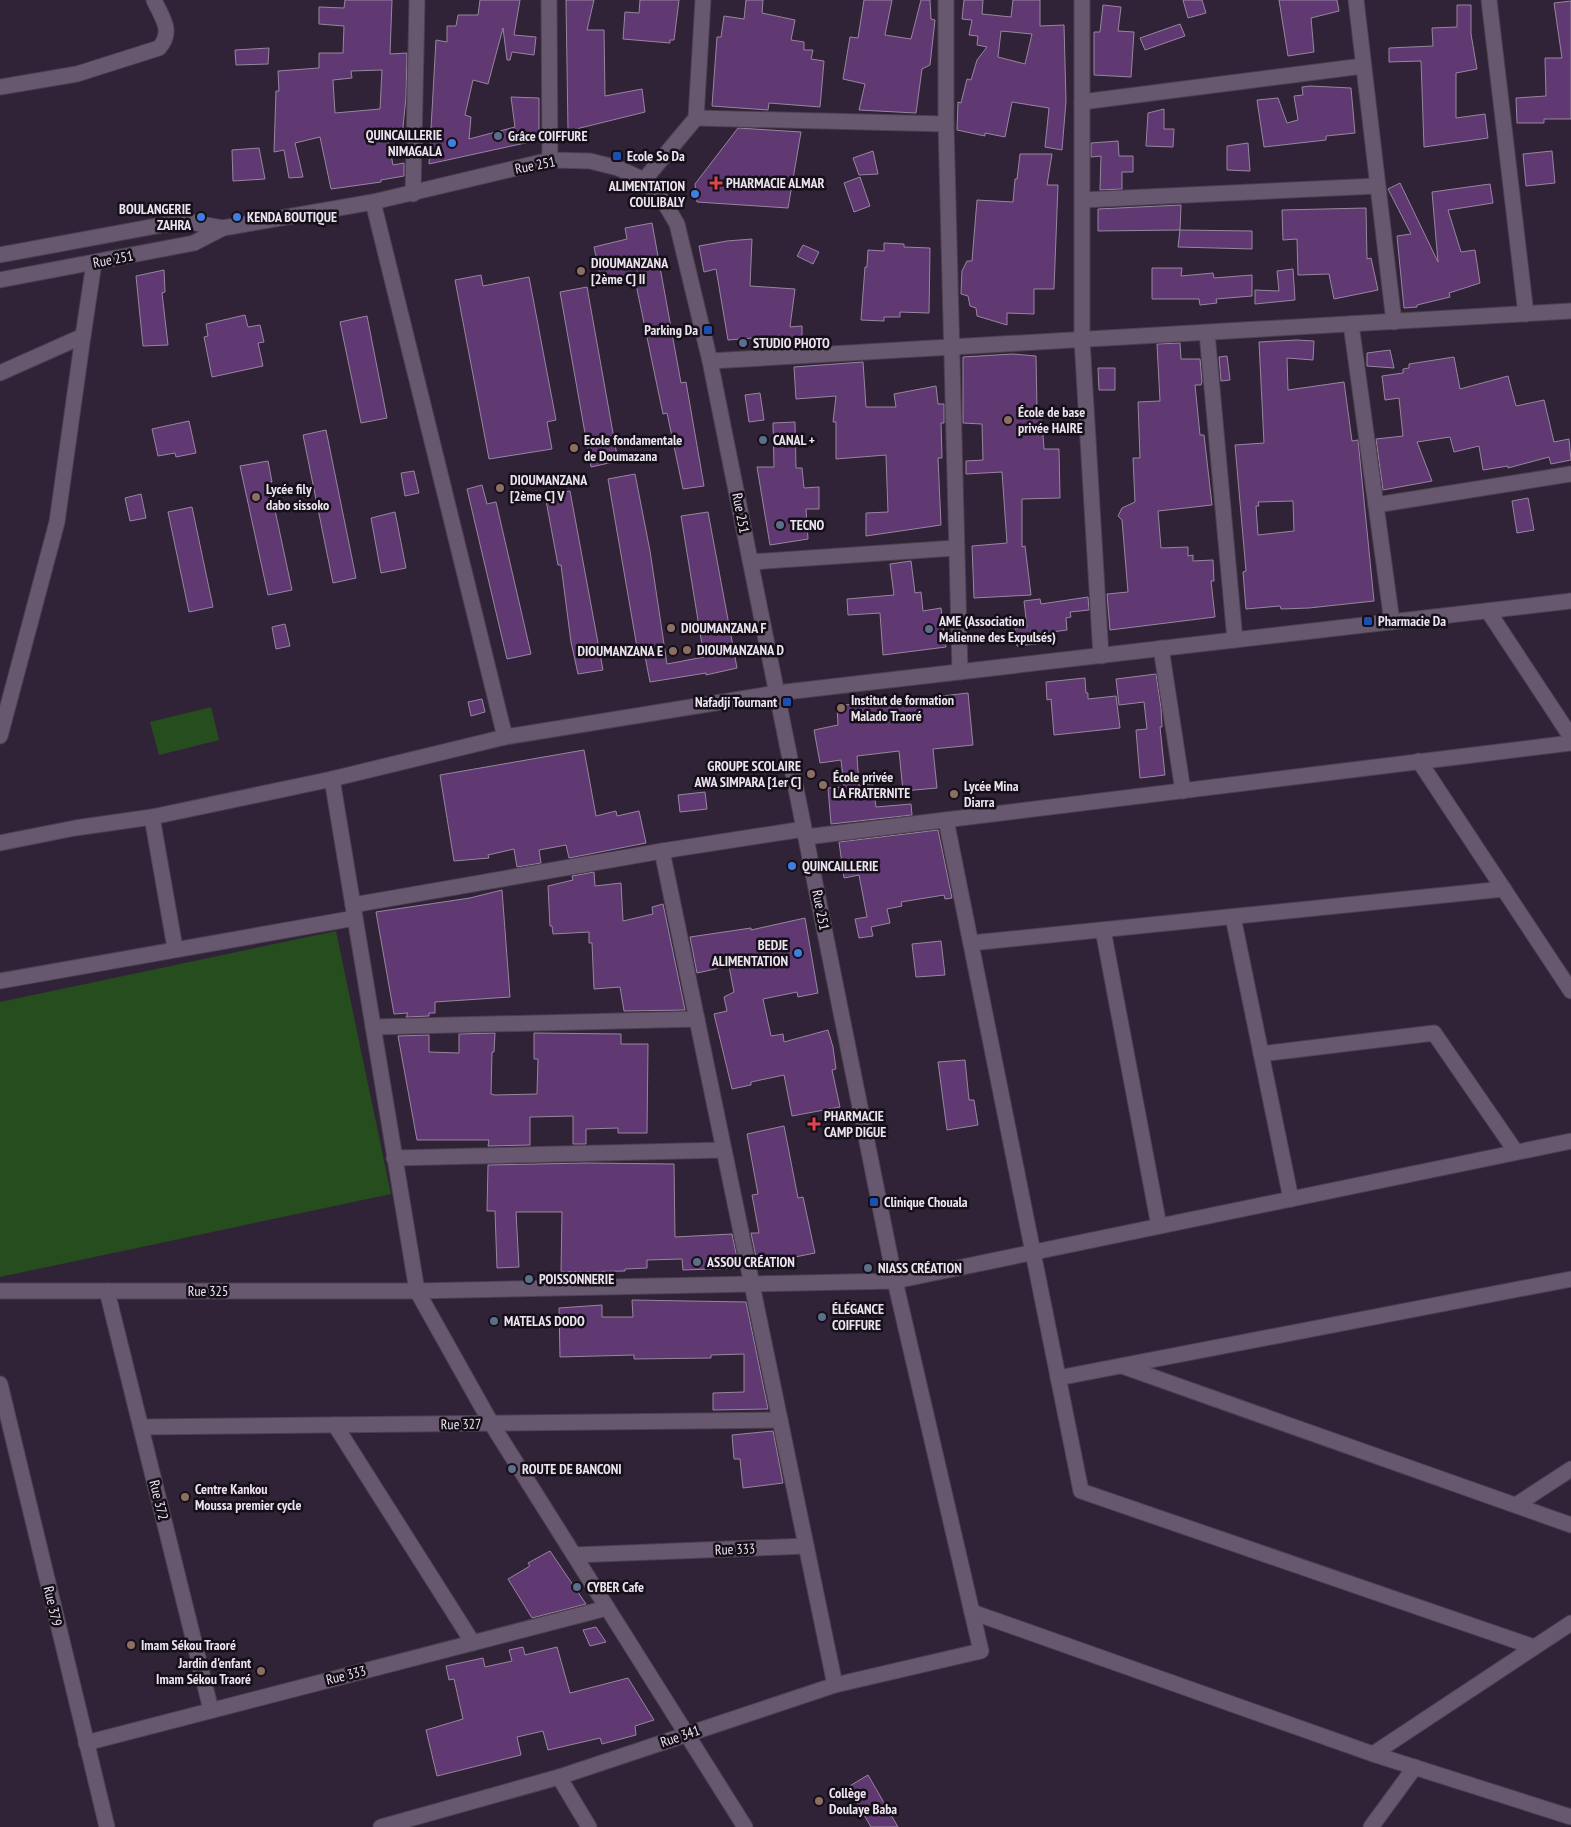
<svg xmlns="http://www.w3.org/2000/svg" width="1571" height="1827" font-family="'PT Sans Narrow',sans-serif">
<style>
.green{fill:#264d1d}
.building{fill:#603972;stroke:#96869e;fill-rule:evenodd}
.lines{fill:none;stroke-linecap:round;stroke-linejoin:round}
.street-casing{stroke:#4b4050;stroke-width:17}
.secondary-casing{stroke:#4b4050;stroke-width:17}
.street{stroke:#67586f;stroke-width:15}
.secondary{stroke:#67586f;stroke-width:15}
.service-dot{fill:#5c6f8a;stroke:#150f18;stroke-width:2}
.shop-dot{fill:#3f7fe0;stroke:#150f18;stroke-width:2}
.transit-dot{fill:#1a4fb4;stroke:#150f18;stroke-width:2}
.health-dot{fill:#e0444e;stroke:#150f18;stroke-width:2}
.education-dot{fill:#8d6e63;stroke:#150f18;stroke-width:2}
.labels{text-anchor:middle;stroke-width:5;stroke-linejoin:round;paint-order:stroke}
.poi-label{font-size:14px;font-weight:bold;fill:#ebe3f0;stroke:#150f18;text-anchor:start}
.street-label{font-size:14px;fill:#ebe3f0;stroke:#150f18}
</style>
<rect width="100%" height="100%" fill="#302337"/>
<!-- green -->
<g class="green">
<path d="M211 707 219 740 159 755 150 722Z"/>
<path d="M336 931 391 1194 0 1277V1002Z"/>
</g>
<!-- building -->
<g class="building">
<path d="M345 0H392L390 54 407 53 406 97 402 137 388 139 393 165 404 163V176L381 180V182L331 189 320 137 295 143 303 177 289 178 284 150 274 152 276 91H279L278 71 319 68V53H343L344 26 319 24V7L344 8ZM382 70 380 109 335 113 333 80 352 78 351 71Z"/>
<path d="M480 0H520L514 35 536 37 534 55 512 52 510 60H507L503 28 488 84 473 80 465 115 471 117 469 139 515 127 511 97 539 98V140L429 164 436 40 447 42V26H456L458 15H478Z"/>
<path d="M566 0H594L587 30H604L605 96 642 89 645 112 568 131Z"/>
<path d="M640 0H679L674 40H670V43L623 39 625 12 639 13Z"/>
<path d="M746 0H763L762 13 795 20 791 40 804 42V50H813L811 59 824 61 820 107 769 103 768 110 712 106 717 37H721L724 16 744 19Z"/>
<path d="M864 0H892L885 35 911 39 921 0H930L931 19 935 20 930 65 922 69 916 113 859 110 865 84 843 79 850 37 858 38Z"/>
<path d="M964 0H983L982 14 1011 17 1013 0H1040V26L1064 25 1066 101 1062 150 1045 147 1049 108 1012 102 1005 137 985 133V136L957 130 958 102 961 103 967 79 971 80 977 60 987 47 977 45 978 36 969 35 972 20 962 19ZM1001 31 1032 34 1025 64 998 57Z"/>
<path d="M1183 0H1202L1206 13 1188 18Z"/>
<path d="M1279 0H1337L1339 11 1311 18 1314 52 1288 56Z"/>
<path d="M1571 1V119H1544V123H1517L1516 98 1546 96 1545 58H1562L1554 3Z"/>
<path d="M1103 5 1121 7 1118 31 1134 32 1131 77 1094 75V32H1100Z"/>
<path d="M1457 5H1471V34L1477 69 1456 73V118L1485 114 1488 138 1424 147 1421 61 1389 62V48L1433 46 1432 28 1457 27Z"/>
<path d="M1180 24 1185 36 1145 50 1140 38Z"/>
<path d="M269 48 268 64 236 65 235 50Z"/>
<path d="M1310 86 1351 88 1355 133 1326 136V140L1264 147 1257 100 1278 98 1287 123 1298 120 1294 96 1303 95 1302 87Z"/>
<path d="M1164 109V129H1174L1173 147 1146 146 1148 113Z"/>
<path d="M738 128 801 132 788 208 697 202 695 184Z"/>
<path d="M1118 141 1119 156H1133V172H1122V189L1100 190 1101 156 1091 157V143Z"/>
<path d="M1248 143 1250 171 1227 170V146Z"/>
<path d="M259 148 265 179 233 181 232 150Z"/>
<path d="M873 151 878 174 859 175 853 158Z"/>
<path d="M1552 151 1555 183 1526 186 1523 154Z"/>
<path d="M1020 154H1052L1047 185H1058L1054 289H1034V314L1007 313V325L977 316 976 308 970 306 968 296 961 294 962 271 967 261H972L977 200 1013 202 1015 179H1017Z"/>
<path d="M860 177 870 206 854 212 844 183Z"/>
<path d="M1400 183 1438 262 1432 192 1490 184 1493 203 1448 210 1461 252 1475 250 1480 283 1449 293 1450 297 1417 305V307L1404 308 1397 236 1411 234 1388 189Z"/>
<path d="M1181 205 1180 230 1098 231V209Z"/>
<path d="M1366 208 1367 259 1371 258 1378 290 1334 299 1329 274 1298 275 1297 239 1283 240 1282 210Z"/>
<path d="M652 223 681 383 686 382 704 486 683 489 667 413 663 414 634 275 601 281 594 247 627 239 625 228Z"/>
<path d="M1180 230 1252 231V249L1178 247Z"/>
<path d="M752 239 750 286 795 289 790 327 802 326V342L774 346 773 338 765 337 728 340 716 269 704 272 699 246 727 241Z"/>
<path d="M884 243 904 244V247L930 248 929 313 900 312V317H884V321L861 320 865 267H867L868 250 884 251Z"/>
<path d="M803 245 819 252 813 264 797 256Z"/>
<path d="M1152 268H1182L1181 276 1213 273 1214 278 1252 275V296L1216 299 1217 303 1200 305 1199 299H1152Z"/>
<path d="M1293 269 1295 300 1255 304V290L1279 291 1277 271Z"/>
<path d="M164 270 165 292 162 293 168 345 143 346 136 276Z"/>
<path d="M481 275 483 286 529 277 556 420 547 422 552 449 489 459 455 280Z"/>
<path d="M587 287 618 461 591 467 560 292Z"/>
<path d="M245 315 248 327 260 325 264 342 258 343 263 366 212 377 204 337 208 336 206 324Z"/>
<path d="M367 316 387 418 361 423 340 322Z"/>
<path d="M1297 340 1314 341 1313 360 1287 358 1288 390 1344 382 1352 441 1358 440 1374 601 1309 608 1281 609 1280 606 1246 609 1243 572 1246 571 1235 445 1264 443 1259 342ZM1293 501 1294 531 1258 535 1256 506H1259L1258 502Z"/>
<path d="M1180 343 1181 359H1200L1202 382 1201 385H1195L1200 435H1204L1212 505 1158 511 1161 548 1188 547V556L1193 555V561L1213 560 1214 581H1211L1215 617 1110 630 1107 594 1128 592 1122 520 1118 516 1122 508 1135 502 1133 458H1140L1138 402 1160 401 1157 344Z"/>
<path d="M1390 350 1394 368 1367 366V353Z"/>
<path d="M1013 354 1036 356 1037 410H1041L1044 449H1059L1060 498 1022 499V547L1025 546 1031 595 974 598 972 546 1007 543 1002 472 966 474V461L983 460 982 424 963 423V357Z"/>
<path d="M1227 356 1230 380 1221 381 1219 357Z"/>
<path d="M1454 357 1460 389 1508 376 1516 406 1544 400 1554 442 1569 439 1571 460 1551 464 1549 457 1508 468V466L1483 470 1479 446 1454 452 1450 437 1417 442 1432 481 1383 490 1376 439 1403 436 1399 398 1385 400 1382 376 1403 373V369L1409 368V364Z"/>
<path d="M863 362 866 407H896L894 394 936 386 938 404H944V423H941L942 458H938L941 525 866 536V513L888 512 886 455 836 459V422H833L836 396 796 399 794 367Z"/>
<path d="M1098 368H1115V390H1099Z"/>
<path d="M760 393 764 420 749 422 745 395Z"/>
<path d="M189 421 196 453 176 457 175 453 158 456 152 429Z"/>
<path d="M795 422 796 468H802L804 488 819 487V509H806L808 539 770 545 757 467H774L773 423Z"/>
<path d="M326 430 356 578 333 583 303 435Z"/>
<path d="M268 461 272 482H269L292 590 268 595 240 466Z"/>
<path d="M414 471 419 493 405 496 401 473Z"/>
<path d="M635 474 650 551 667 664 704 657 681 516 708 512 737 668 706 675V673L650 682 644 651 638 653 608 479Z"/>
<path d="M482 485 487 504 496 502 531 654 507 659 467 489Z"/>
<path d="M570 491 603 670 578 674 571 642 561 565H558L545 495Z"/>
<path d="M141 494 146 518 130 521 125 498Z"/>
<path d="M1528 498 1534 530 1517 533 1512 501Z"/>
<path d="M192 507 213 607 189 612 168 512Z"/>
<path d="M395 512 406 568 381 573 371 518Z"/>
<path d="M911 561 915 593 921 592 923 611 941 608 946 647 883 655 880 613 848 615 847 599 894 595 890 564Z"/>
<path d="M1088 597 1089 610 1070 612 1071 617 1066 618 1067 630 1044 633 1045 643 1017 646 1015 628 1027 627 1024 601 1040 599 1041 604Z"/>
<path d="M285 624 290 646 276 649 272 627Z"/>
<path d="M1156 674 1161 708 1162 727H1160L1165 775 1140 778 1136 730 1147 729 1144 702 1119 705 1116 679Z"/>
<path d="M1085 678 1086 693H1088V699L1116 696 1120 728 1054 735 1051 699 1047 700 1046 682Z"/>
<path d="M968 693 973 745 933 749 937 788 903 791 899 751 857 756 859 786 873 784 876 807 911 804 912 815 831 824 828 788 844 787 841 760 820 763 814 730 838 725 837 706 891 699V702Z"/>
<path d="M482 699 485 712 471 716 468 702Z"/>
<path d="M584 750 596 816 616 811 617 816 639 811 646 843 569 858 566 845 539 850 541 863 517 867 514 849 488 855 489 858 454 861 440 775Z"/>
<path d="M705 792 707 809 680 812 678 795Z"/>
<path d="M938 830 952 898 945 899 944 895 901 902 902 906 887 909 890 923 871 927 873 936 859 938 855 919 867 917 859 875 844 878 839 842Z"/>
<path d="M594 872 595 886 621 883 623 921 653 914 652 907 663 904 685 1010 624 1011 620 987 594 989 592 943H589V932L553 934 552 926H550L548 886 573 880 572 876Z"/>
<path d="M502 890 510 997 435 1002V1013H429V1016L406 1017 408 1013 394 1014 376 912 470 898Z"/>
<path d="M805 918 818 993 798 997 797 992 763 999 771 1036 783 1034 784 1042 828 1030 833 1047 836 1069 832 1070 840 1107 792 1116 784 1075 751 1082V1085L732 1089 714 1014 727 1011 724 997 734 992 729 966 697 973 690 937 751 928V930Z"/>
<path d="M941 941 945 975 916 977 912 944Z"/>
<path d="M495 1033 494 1052H492L491 1094 495 1095 537 1094 538 1059H534V1033L621 1034V1044H648L647 1133H618V1128L586 1129V1144H573V1116L530 1117V1145L488 1146 489 1140H417L398 1036 429 1035V1052L459 1053V1034Z"/>
<path d="M965 1060 969 1100H974L978 1125 947 1130 938 1062Z"/>
<path d="M784 1126 798 1198 803 1197 815 1253 775 1261 777 1266 758 1267 751 1233H759L752 1195 758 1194 747 1134Z"/>
<path d="M586 1163 674 1164 675 1237 732 1234 739 1268 683 1270 682 1259 647 1260V1268L625 1269V1271L561 1272 562 1212H516L519 1267 497 1268 495 1211H487L488 1165Z"/>
<path d="M632 1300 746 1302 768 1409 713 1410V1393L744 1392V1354L711 1355V1358L634 1359V1355L560 1357 559 1308 602 1305V1317H633Z"/>
<path d="M773 1431 783 1483 743 1488 740 1459H734L732 1435Z"/>
<path d="M550 1551 586 1604 532 1618 508 1579 530 1566 528 1563Z"/>
<path d="M596 1627 606 1642 590 1646 583 1630Z"/>
<path d="M523 1647 525 1655 557 1647 570 1693 628 1678 654 1720 635 1726 636 1735 602 1744 600 1738 548 1750 543 1731 517 1737 521 1755 437 1776 426 1730 463 1719 454 1679 449 1680 446 1666 483 1658 485 1667 512 1661 509 1650Z"/>
<path d="M868 1775 898 1827H871L848 1787Z"/>
</g>
<g class="lines">
<defs>
<g id="street">
<path d="M549 0 550 160"/>
<path d="M946 0V124L960 672"/>
<path d="M1082 0V340L1101 656"/>
<path d="M1356 0 1394 322"/>
<path d="M1489 0 1526 314"/>
<path d="M0 87 77 74 159 48C174 31 162 18 154 0"/>
<path d="M1082 102 1363 66"/>
<path d="M696 118 946 124"/>
<path d="M644 180 696 118 703 0"/>
<path d="M413 194 417 0"/>
<path d="M1082 200 1377 186"/>
<path d="M373 202 505 737"/>
<path d="M1351 324 1392 622"/>
<path d="M1207 333 1235 640"/>
<path d="M710 361 1571 311"/>
<path d="M0 373 83 336 94 263"/>
<path d="M1376 505 1571 474"/>
<path d="M751 562 955 548"/>
<path d="M1488 611 1571 737"/>
<path d="M1161 648 1183 791"/>
<path d="M0 736 57 522 83 336"/>
<path d="M1419 761 1571 991"/>
<path d="M152 817 175 948"/>
<path d="M946 820 1081 1491 1534 1647"/>
<path d="M806 837 1571 743"/>
<path d="M0 843 75 828 152 817 332 779 505 737 777 693 1571 601"/>
<path d="M662 851 835 1685"/>
<path d="M353 905 662 851 804 829"/>
<path d="M1233 917 1291 1199"/>
<path d="M1103 930 1159 1226"/>
<path d="M971 943 1504 889"/>
<path d="M0 981 355 918"/>
<path d="M373 1027 697 1019"/>
<path d="M1261 1054 1434 1033 1516 1152"/>
<path d="M394 1158 724 1150"/>
<path d="M0 1291H417L332 779"/>
<path d="M107 1291 211 1710"/>
<path d="M1122 1366 1571 1525"/>
<path d="M1058 1378 1571 1279"/>
<path d="M0 1384 107 1827"/>
<path d="M335 1425 473 1643"/>
<path d="M141 1427 780 1420"/>
<path d="M1516 1505 1571 1469"/>
<path d="M574 1555 806 1546"/>
<path d="M972 1612 1373 1754 1571 1817"/>
<path d="M86 1743 607 1608"/>
<path d="M1373 1754 1571 1623"/>
<path d="M559 1777 589 1827"/>
<path d="M381 1827 559 1777 835 1685 981 1651 895 1281 1571 1141"/>
<path d="M1371 1827 1415 1767"/>
</g>
<g id="secondary">
<path d="M0 255 167 224 190 222 223 228"/>
<path d="M0 280 194 243 223 228 373 202 550 160 590 161 618 168 644 180 664 202 677 224 710 361 895 1281 417 1291 491 1423 745 1827"/>
</g>
</defs>
<!-- street casing -->
<use href="#street" class="street-casing"/>
<!-- secondary casing -->
<use href="#secondary" class="secondary-casing"/>
<!-- street -->
<use href="#street" class="street"/>
<!-- secondary -->
<use href="#secondary" class="secondary"/>
</g>
<!-- markers -->
<g class="service-dot">
<circle cx="498" cy="136" r="5"/>
<circle cx="743" cy="343" r="5"/>
<circle cx="763" cy="440" r="5"/>
<circle cx="780" cy="525" r="5"/>
<circle cx="929" cy="629" r="5"/>
<circle cx="697" cy="1262" r="5"/>
<circle cx="868" cy="1268" r="5"/>
<circle cx="529" cy="1279" r="5"/>
<circle cx="822" cy="1317" r="5"/>
<circle cx="494" cy="1321" r="5"/>
<circle cx="512" cy="1469" r="5"/>
<circle cx="577" cy="1587" r="5"/>
</g>
<g class="shop-dot">
<circle cx="452" cy="143" r="5"/>
<circle cx="695" cy="194" r="5"/>
<circle cx="201" cy="217" r="5"/>
<circle cx="237" cy="217" r="5"/>
<circle cx="792" cy="866" r="5"/>
<circle cx="798" cy="953" r="5"/>
</g>
<g class="transit-dot">
<rect x="612" y="151" width="10" height="10" rx="2.5"/>
<rect x="703" y="325" width="10" height="10" rx="2.5"/>
<rect x="1363" y="616" width="10" height="10" rx="2.5"/>
<rect x="782" y="697" width="10" height="10" rx="2.5"/>
<rect x="869" y="1197" width="10" height="10" rx="2.5"/>
</g>
<g class="health-dot">
<path d="M713.5 175.5h5v5h5v5h-5v5h-5v-5h-5v-5h5z"/>
<path d="M811.5 1116.5h5v5h5v5h-5v5h-5v-5h-5v-5h5z"/>
</g>
<g class="education-dot">
<circle cx="581" cy="271" r="5"/>
<circle cx="1008" cy="420" r="5"/>
<circle cx="574" cy="448" r="5"/>
<circle cx="500" cy="488" r="5"/>
<circle cx="256" cy="497" r="5"/>
<circle cx="671" cy="628" r="5"/>
<circle cx="687" cy="650" r="5"/>
<circle cx="673" cy="651" r="5"/>
<circle cx="841" cy="708" r="5"/>
<circle cx="811" cy="774" r="5"/>
<circle cx="823" cy="785" r="5"/>
<circle cx="954" cy="794" r="5"/>
<circle cx="185" cy="1497" r="5"/>
<circle cx="131" cy="1645" r="5"/>
<circle cx="261" cy="1671" r="5"/>
<circle cx="819" cy="1801" r="5"/>
</g>
<g class="labels">
<!-- poi labels -->
<g class="poi-label">
<text x="442" y="140" text-anchor="end">QUINCAILLERIE<tspan x="442" dy="16">NIMAGALA</tspan></text>
<text x="508" y="141">Grâce COIFFURE</text>
<text x="627" y="161">Ecole So Da</text>
<text x="726" y="188">PHARMACIE ALMAR</text>
<text x="685" y="191" text-anchor="end">ALIMENTATION<tspan x="685" dy="16">COULIBALY</tspan></text>
<text x="191" y="214" text-anchor="end">BOULANGERIE<tspan x="191" dy="16">ZAHRA</tspan></text>
<text x="247" y="222">KENDA BOUTIQUE</text>
<text x="591" y="268">DIOUMANZANA<tspan x="591" dy="16">[2ème C] II</tspan></text>
<text x="698" y="335" text-anchor="end">Parking Da</text>
<text x="753" y="348">STUDIO PHOTO</text>
<text x="1018" y="417">École de base<tspan x="1018" dy="16">privée HAIRE</tspan></text>
<text x="584" y="445">Ecole fondamentale<tspan x="584" dy="16">de Doumazana</tspan></text>
<text x="773" y="445">CANAL +</text>
<text x="510" y="485">DIOUMANZANA<tspan x="510" dy="16">[2ème C] V</tspan></text>
<text x="266" y="494">Lycée fily<tspan x="266" dy="16">dabo sissoko</tspan></text>
<text x="790" y="530">TECNO</text>
<text x="939" y="626">AME (Association<tspan x="939" dy="16">Malienne des Expulsés)</tspan></text>
<text x="1378" y="626">Pharmacie Da</text>
<text x="681" y="633">DIOUMANZANA F</text>
<text x="697" y="655">DIOUMANZANA D</text>
<text x="663" y="656" text-anchor="end">DIOUMANZANA E</text>
<text x="851" y="705">Institut de formation<tspan x="851" dy="16">Malado Traoré</tspan></text>
<text x="777" y="707" text-anchor="end">Nafadji Tournant</text>
<text x="801" y="771" text-anchor="end">GROUPE SCOLAIRE<tspan x="801" dy="16">AWA SIMPARA [1er C]</tspan></text>
<text x="833" y="782">École privée<tspan x="833" dy="16">LA FRATERNITE</tspan></text>
<text x="964" y="791">Lycée Mina<tspan x="964" dy="16">Diarra</tspan></text>
<text x="802" y="871">QUINCAILLERIE</text>
<text x="788" y="950" text-anchor="end">BEDJE<tspan x="788" dy="16">ALIMENTATION</tspan></text>
<text x="824" y="1121">PHARMACIE<tspan x="824" dy="16">CAMP DIGUE</tspan></text>
<text x="884" y="1207">Clinique Chouala</text>
<text x="707" y="1267">ASSOU CRÉATION</text>
<text x="878" y="1273">NIASS CRÉATION</text>
<text x="539" y="1284">POISSONNERIE</text>
<text x="832" y="1314">ÉLÉGANCE<tspan x="832" dy="16">COIFFURE</tspan></text>
<text x="504" y="1326">MATELAS DODO</text>
<text x="522" y="1474">ROUTE DE BANCONI</text>
<text x="195" y="1494">Centre Kankou<tspan x="195" dy="16">Moussa premier cycle</tspan></text>
<text x="587" y="1592">CYBER Cafe</text>
<text x="141" y="1650">Imam Sékou Traoré</text>
<text x="251" y="1668" text-anchor="end">Jardin d'enfant<tspan x="251" dy="16">Imam Sékou Traoré</tspan></text>
<text x="829" y="1798">Collège<tspan x="829" dy="16">Doulaye Baba</tspan></text>
</g>
<!-- street labels -->
<g class="street-label">
<text transform="translate(535 165) rotate(-11)" y="5">Rue 251</text>
<text transform="translate(113 259) rotate(-11)" y="5">Rue 251</text>
<text transform="translate(741 513) rotate(79)" y="5">Rue 251</text>
<text transform="translate(821 910) rotate(79)" y="5">Rue 251</text>
<text x="208" y="1296">Rue 325</text>
<text transform="translate(461 1424) rotate(-1)" y="5">Rue 327</text>
<text transform="translate(159 1500) rotate(76)" y="5">Rue 372</text>
<text transform="translate(735 1549) rotate(-2)" y="5">Rue 333</text>
<text transform="translate(53 1606) rotate(77)" y="5">Rue 379</text>
<text transform="translate(346 1675) rotate(-14)" y="5">Rue 333</text>
<text transform="translate(680 1736) rotate(-19)" y="5">Rue 341</text>
</g>
</g>
</svg>
